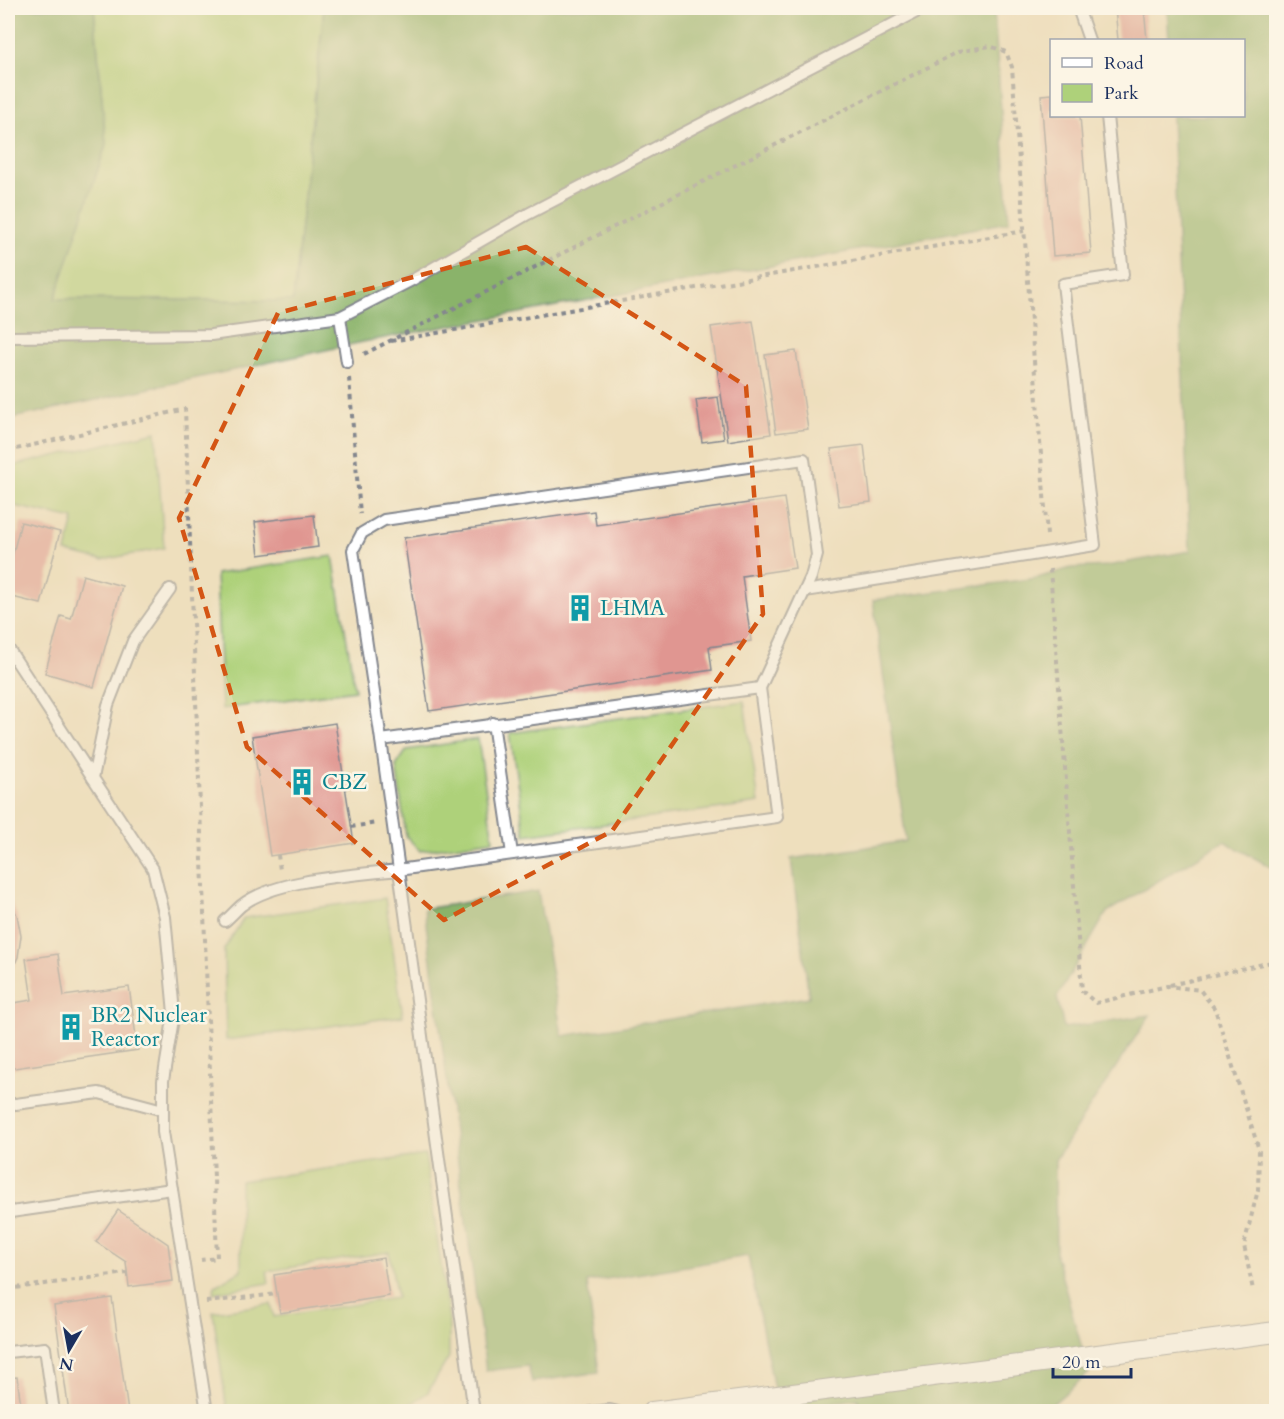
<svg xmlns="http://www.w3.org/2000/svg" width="1284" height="1419" font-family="Cardo,serif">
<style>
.green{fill:#aed17a;stroke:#64806c;stroke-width:1.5}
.forest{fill:#8ab36a;stroke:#527164;stroke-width:1.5}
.building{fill:#e09691}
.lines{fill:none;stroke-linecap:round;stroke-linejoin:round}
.lane-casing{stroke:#84878e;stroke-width:14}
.street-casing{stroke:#84878e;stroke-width:22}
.path{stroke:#84878e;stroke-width:4;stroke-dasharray:4.5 4.5;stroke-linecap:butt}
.lane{stroke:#fff;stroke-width:10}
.street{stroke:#fff;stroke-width:20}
.marked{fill:none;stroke:#d45514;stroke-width:4.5;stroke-dasharray:12 8;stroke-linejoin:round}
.labels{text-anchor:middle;stroke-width:5;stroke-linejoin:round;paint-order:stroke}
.culture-label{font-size:21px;fill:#0d838f;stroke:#fcf5e5;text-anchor:start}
</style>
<rect width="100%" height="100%" fill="#fcf5e5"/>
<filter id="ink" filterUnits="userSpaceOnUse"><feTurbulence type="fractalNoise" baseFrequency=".0167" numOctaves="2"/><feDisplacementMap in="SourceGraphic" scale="12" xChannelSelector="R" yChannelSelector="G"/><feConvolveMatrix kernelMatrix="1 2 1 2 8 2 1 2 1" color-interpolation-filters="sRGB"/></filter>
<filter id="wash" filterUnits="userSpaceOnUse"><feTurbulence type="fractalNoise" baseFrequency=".008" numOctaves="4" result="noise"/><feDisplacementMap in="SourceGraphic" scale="24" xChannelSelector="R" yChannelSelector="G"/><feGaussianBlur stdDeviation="1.35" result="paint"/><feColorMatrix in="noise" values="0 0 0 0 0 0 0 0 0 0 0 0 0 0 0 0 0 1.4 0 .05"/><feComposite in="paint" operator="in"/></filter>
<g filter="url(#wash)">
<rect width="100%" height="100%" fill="#eedfbd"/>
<!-- green -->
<g class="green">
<path d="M94 8H324L293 301 54 299 106 145Z"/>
<path d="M156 432 164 548 102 560 66 552 74 519 10 505 8 512V467Z"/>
<path d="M333 556 355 690 222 709 216 574Z"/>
<path d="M744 701 759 803 525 835 510 733Z"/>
<path d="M478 739 493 840 420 851 406 836 396 766 407 750Z"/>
<path d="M385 898 403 1016 226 1040 224 949 244 918Z"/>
<path d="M425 1155 449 1319V1357L428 1392 401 1411H227L213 1312 271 1304 274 1317 397 1298 389 1252 267 1271 269 1283 213 1293 215 1286 241 1270 240 1181Z"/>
</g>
<!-- forest -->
<g class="forest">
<path d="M8 8H94L106 145 55 299 293 301 324 8H1000L994 11 1009 222 363 342 8 419Z"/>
<path d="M1167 8H1276V870L1224 841 1107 912 1057 997 1064 1028 1150 1015 1055 1160 1056 1256 1089 1373 1044 1411H861L858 1399 778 1410 748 1256 587 1282 599 1372 532 1382 528 1366 486 1371 424 909 538 891 562 1036 809 997 791 859 906 841 873 600 1037 578 1071 568 1107 566 1190 551 1172 116H1244V40H1169Z"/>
</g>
<g id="blocks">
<!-- building -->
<g class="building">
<path d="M1115 8H1144L1147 40H1118Z"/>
<path d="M1052 94V116H1080L1091 253 1053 256 1041 95Z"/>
<path d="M753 321 771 434 728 441 711 327Z"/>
<path d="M796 351 808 429 776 433 765 355Z"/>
<path d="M718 397 724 439 702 442 696 400Z"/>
<path d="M864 445 871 502 839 506 831 449Z"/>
<path d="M784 498 795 568 742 576 751 641 709 647 712 670 429 711 404 538 594 511 596 525Z"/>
<path d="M314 515 318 547 259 555 255 522Z"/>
<path d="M21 522 60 532 41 604 8 596V573Z"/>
<path d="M83 575 122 586 94 687 45 673 61 616 71 619Z"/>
<path d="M335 723 354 843 270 856 252 736Z"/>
<path d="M8 898 17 915 21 936 18 957 8 979Z"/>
<path d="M58 954 64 996 129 987 138 1050 8 1069V1004L32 1000 26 959Z"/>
<path d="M118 1210 168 1244 173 1281 129 1287 126 1262 96 1242Z"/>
<path d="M383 1258 389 1296 280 1313 274 1275Z"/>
<path d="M112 1298 128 1412H69L54 1306Z"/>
<path d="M17 1377 22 1412H8V1378Z"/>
</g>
</g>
</g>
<g filter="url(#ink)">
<use href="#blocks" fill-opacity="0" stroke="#84878e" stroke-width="1.5"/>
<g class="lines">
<defs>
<g id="lane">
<path d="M1078 8 1089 40"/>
<path d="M340 317 347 362"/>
<path d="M8 337 211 335 340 317 414 279 528 214 924 8"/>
<path d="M170 589 133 641 108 705 93 778 153 869 165 917 174 1013 163 1081V1132L207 1412"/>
<path d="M805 591 1095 545 1063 284 1123 275 1107 116"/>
<path d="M8 648 93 778"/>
<path d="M493 723 512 854"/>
<path d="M381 740 353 550 362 533 384 520 804 459 817 555 811 577 760 688"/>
<path d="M225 921C231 916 236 910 242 905 275 879 355 875 398 870L777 817 760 688 381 740 474 1412"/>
<path d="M8 1105 99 1093 163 1110"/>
<path d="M8 1209 11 1212 172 1189"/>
<path d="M8 1352 45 1348 54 1412"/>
<path d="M591 1412 610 1410 618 1412"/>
</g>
<path id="street" d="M652 1412 1276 1332"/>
</defs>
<!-- lane casing -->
<use href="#lane" class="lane-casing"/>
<!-- street casing -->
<use href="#street" class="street-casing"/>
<!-- path -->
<g class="path">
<path d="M391 341 1024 231"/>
<path d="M364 354 958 52 990 46 1006 52 1012 67 1047 535"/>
<path d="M349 378 360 514"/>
<path d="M8 451 185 409 217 1258 201 1260"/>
<path d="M1050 569 1082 991 1096 1003 1167 986 1200 990 1215 1009 1259 1150 1258 1190 1244 1245 1253 1290"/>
<path d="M351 827 376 823"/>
<path d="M278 855 280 870"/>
<path d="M1170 985 1276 961"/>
<path d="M8 1289 127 1273"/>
<path d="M206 1302 277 1294"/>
</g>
<!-- lane -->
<use href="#lane" class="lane"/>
<!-- street -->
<use href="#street" class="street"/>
</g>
</g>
<!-- marked area -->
<path d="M0 0H1284V1419H0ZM526 247 746 386 763 614 612 831 444 920 247 747 179 518 278 313Z" fill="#eedfbd" fill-opacity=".55" fill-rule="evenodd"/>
<path class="marked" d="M526 247 746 386 763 614 612 831 444 920 247 747 179 518 278 313Z"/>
<!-- icons -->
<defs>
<symbol id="building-bare" viewBox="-9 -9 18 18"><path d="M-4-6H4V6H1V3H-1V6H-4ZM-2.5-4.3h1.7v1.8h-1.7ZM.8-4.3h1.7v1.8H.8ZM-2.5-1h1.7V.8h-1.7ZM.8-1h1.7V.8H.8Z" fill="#0f9aa8" stroke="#fcf5e5" stroke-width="2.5" paint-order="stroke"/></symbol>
</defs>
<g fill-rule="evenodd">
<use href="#building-bare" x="561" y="589" width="38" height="38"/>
<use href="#building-bare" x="283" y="763" width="38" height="38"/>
<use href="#building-bare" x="52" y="1008" width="38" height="38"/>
</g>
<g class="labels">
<!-- culture labels -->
<g class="culture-label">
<text x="600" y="615">LHMA</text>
<text x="322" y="789">CBZ</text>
<text x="91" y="1022">BR2 Nuclear<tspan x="91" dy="24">Reactor</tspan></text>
</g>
</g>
<!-- margin -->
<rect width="1284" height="1419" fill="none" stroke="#fcf5e5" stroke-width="30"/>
<!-- legend -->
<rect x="1050" y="39" width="195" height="78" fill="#fcf5e5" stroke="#a2a6af" stroke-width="1.5"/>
<rect x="1062" y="58" width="30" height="9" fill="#ffffff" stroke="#a2a6af" stroke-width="1.5"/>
<text x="1104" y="69" font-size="18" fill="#1b2f5e">Road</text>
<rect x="1062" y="84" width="30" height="18" fill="#aed17a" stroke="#a2a6af" stroke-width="1.5"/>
<text x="1104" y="99" font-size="18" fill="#1b2f5e">Park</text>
<!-- north arrow -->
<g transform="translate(69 1350) rotate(190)" stroke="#fcf5e5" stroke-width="4.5" paint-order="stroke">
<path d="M0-4.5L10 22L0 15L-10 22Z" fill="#1b2f5e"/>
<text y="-9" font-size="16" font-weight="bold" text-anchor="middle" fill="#1b2f5e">N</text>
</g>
<!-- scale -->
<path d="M1053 1368v9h78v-9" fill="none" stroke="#1b2f5e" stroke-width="3"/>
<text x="1062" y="1368" font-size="18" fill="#1b2f5e" stroke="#fcf5e5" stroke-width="4.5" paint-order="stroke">20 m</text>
</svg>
